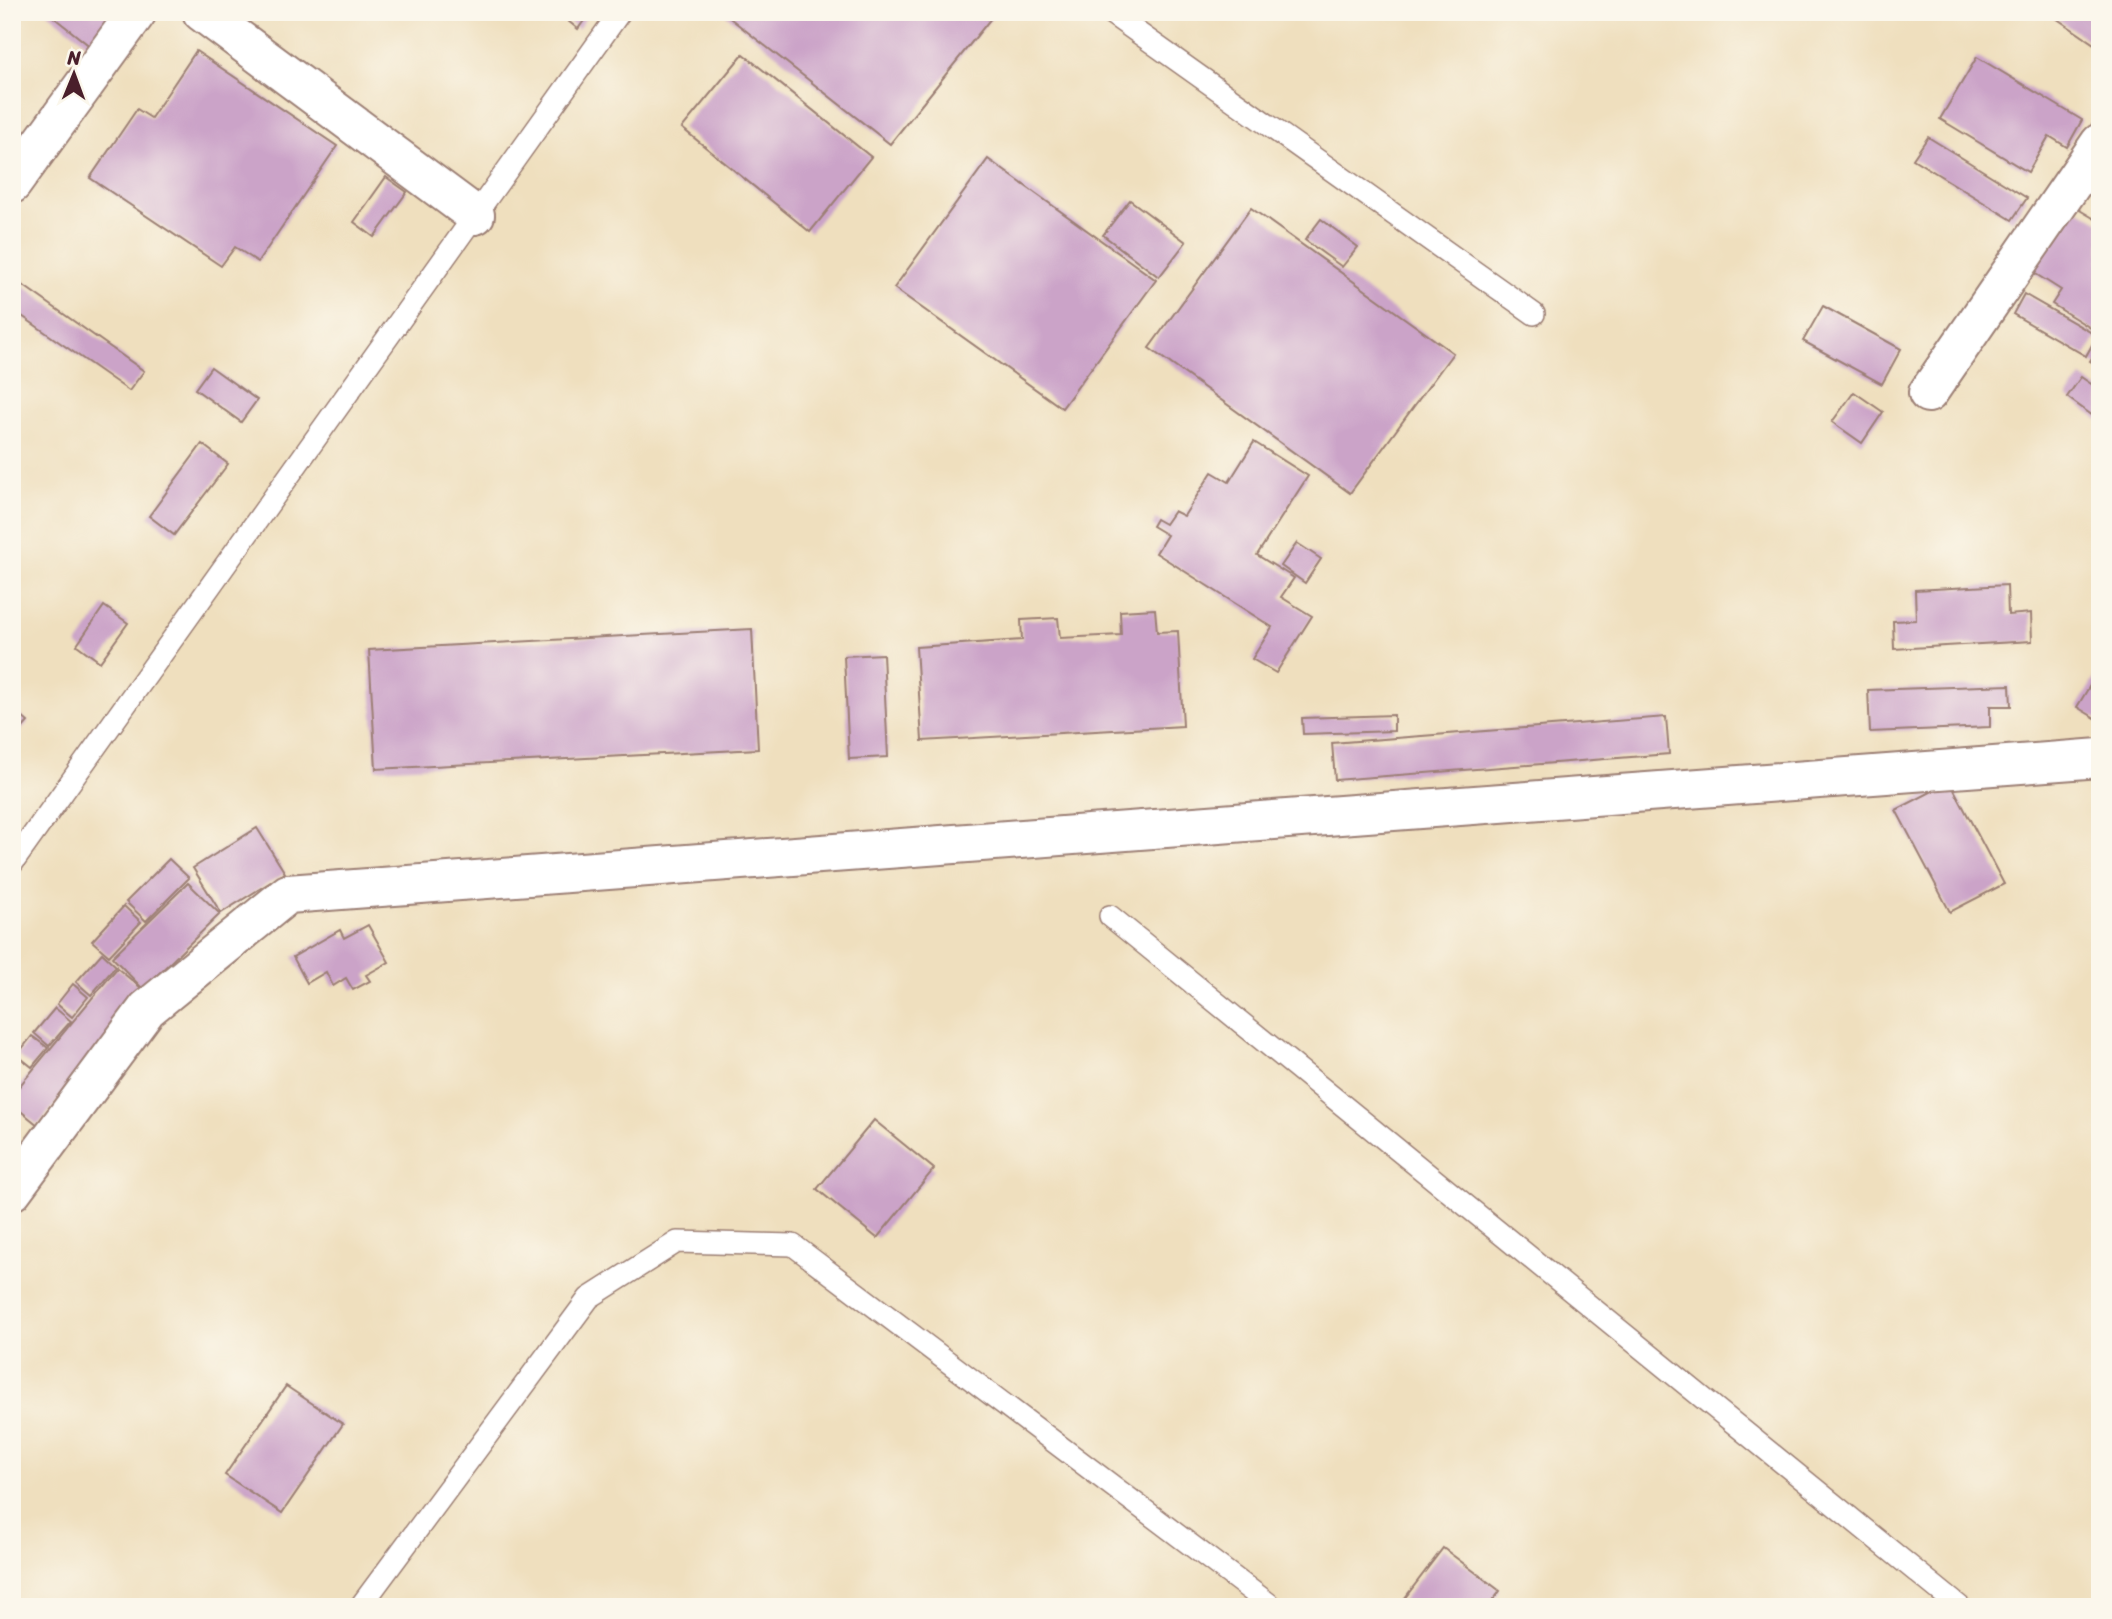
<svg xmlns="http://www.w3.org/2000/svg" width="2112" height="1619" font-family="Sriracha,sans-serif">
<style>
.building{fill:#cba3c8}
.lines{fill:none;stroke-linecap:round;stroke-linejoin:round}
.service-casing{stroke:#9c7f74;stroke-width:24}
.minor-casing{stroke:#9c7f74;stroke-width:42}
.service{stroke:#fff;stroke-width:21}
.minor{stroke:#fff;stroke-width:38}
</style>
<rect width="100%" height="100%" fill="#fbf7ec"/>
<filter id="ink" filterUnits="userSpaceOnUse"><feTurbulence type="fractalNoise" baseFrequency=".0143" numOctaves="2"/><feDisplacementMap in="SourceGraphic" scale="14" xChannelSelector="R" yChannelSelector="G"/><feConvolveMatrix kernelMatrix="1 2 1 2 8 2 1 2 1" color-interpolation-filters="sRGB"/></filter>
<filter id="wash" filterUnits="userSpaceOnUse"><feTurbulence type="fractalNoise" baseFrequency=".00686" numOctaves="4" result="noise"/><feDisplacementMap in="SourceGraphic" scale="28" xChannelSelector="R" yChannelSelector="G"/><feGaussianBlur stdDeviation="1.57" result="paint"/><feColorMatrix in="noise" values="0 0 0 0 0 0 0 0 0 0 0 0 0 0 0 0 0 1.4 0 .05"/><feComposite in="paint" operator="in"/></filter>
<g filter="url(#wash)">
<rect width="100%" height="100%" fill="#efdfbe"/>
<g id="blocks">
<!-- building -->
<g class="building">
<path d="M47 12H118L91 47Z"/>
<path d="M557 12H590L578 29Z"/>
<path d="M729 12H996L890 144 726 15Z"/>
<path d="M2047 12 2100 14V48Z"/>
<path d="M196 51 337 146 258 262 235 247 221 266 90 178 137 109 151 118Z"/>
<path d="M743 54 871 157 810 232 682 128Z"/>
<path d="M1977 57 2082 120 2067 147 2049 136 2028 172 1940 119Z"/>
<path d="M1928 137 2027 198 2012 220 1913 159Z"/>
<path d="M988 159 1156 280 1062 408 894 288Z"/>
<path d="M386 177 407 192 374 237 354 222Z"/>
<path d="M1130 200 1186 242 1159 277 1103 235Z"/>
<path d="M2071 205 2100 222V328L2097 332 2052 304 2061 290 2031 271Z"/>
<path d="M1251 208 1453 353 1350 493 1149 348Z"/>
<path d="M1321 219 1358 247 1342 267 1305 240Z"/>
<path d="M17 281 144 371 129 391 12 309V288Z"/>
<path d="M2024 294 2097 336 2086 356 2013 314Z"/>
<path d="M1823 306 1901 349 1882 384 1803 341Z"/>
<path d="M2100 345V367L2090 361Z"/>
<path d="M211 367 257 400 241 422 195 389Z"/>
<path d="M2081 377 2100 390V421L2067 397Z"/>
<path d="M1854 392 1883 412 1862 443 1832 422Z"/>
<path d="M1254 442 1308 476 1257 555 1294 578 1281 597 1312 616 1276 673 1252 659 1272 627 1156 553 1167 535 1152 526 1156 519 1165 524 1174 511 1184 516 1212 472 1229 482Z"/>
<path d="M202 444 228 464 174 535 149 516Z"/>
<path d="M1297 543 1321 559 1305 583 1281 566Z"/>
<path d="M2007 585 2008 615 2031 613 2032 641 1894 649 1893 621 1916 620 1915 590Z"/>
<path d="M104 606 128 623 100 662 77 645Z"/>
<path d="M1155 609 1157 632 1178 631 1183 726 922 741 916 647 1022 640 1021 620 1058 618 1060 638 1121 635 1120 611Z"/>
<path d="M752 629 758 749 376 769 369 650Z"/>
<path d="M883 654 888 757 849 759 844 656Z"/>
<path d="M2100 669V721L2077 707Z"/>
<path d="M2010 685 2011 706H1990V727L1870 732 1868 690Z"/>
<path d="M12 708 28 722 12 740Z"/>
<path d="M1394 715V731L1303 734 1302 718Z"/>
<path d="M1666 717 1669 754 1335 780 1332 743Z"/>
<path d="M1950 782 2004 884 1950 912 1896 810Z"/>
<path d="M257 828 285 873 221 913 193 868Z"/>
<path d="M169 859 189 878 146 921 126 902Z"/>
<path d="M188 883 220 914 143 989 112 957Z"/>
<path d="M124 906 141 922 109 956 92 941Z"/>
<path d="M368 925 389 962 366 975 370 981 353 990 346 978 333 986 326 972 307 983 293 957 340 930 344 938Z"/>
<path d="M102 953 116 966 91 995 76 982Z"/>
<path d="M117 968 147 993 38 1125 12 1104V1095Z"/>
<path d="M73 984 88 997 72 1017 57 1004Z"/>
<path d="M55 1008 71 1021 49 1046 34 1033Z"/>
<path d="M32 1036 48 1048 32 1067 17 1055Z"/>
<path d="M874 1120 934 1169 877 1238 817 1189Z"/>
<path d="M286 1386 343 1424 282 1513 225 1475Z"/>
<path d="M1443 1548 1500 1591 1488 1607H1398Z"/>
</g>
</g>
</g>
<g filter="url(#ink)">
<use href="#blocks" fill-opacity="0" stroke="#9c7f74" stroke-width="2"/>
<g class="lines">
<defs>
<g id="service">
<path d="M1109 12 1534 314"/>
<path d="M12 864 620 12"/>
<path d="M1110 916 1960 1607"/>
<path d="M360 1607 589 1298 677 1242 793 1245 1273 1607"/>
</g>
<g id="minor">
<path d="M202 12 475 215"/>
<path d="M12 184 137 12"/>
<path d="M1928 393 2100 143"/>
<path d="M12 1191 147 1009 288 894 2100 758"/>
</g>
</defs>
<!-- service casing -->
<use href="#service" class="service-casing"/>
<!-- minor casing -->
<use href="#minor" class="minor-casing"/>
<!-- service -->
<use href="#service" class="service"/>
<!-- minor -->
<use href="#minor" class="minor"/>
</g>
</g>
<!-- margin -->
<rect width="2112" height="1619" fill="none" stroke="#fbf7ec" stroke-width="42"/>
<!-- north arrow -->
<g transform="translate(74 74) rotate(1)" stroke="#fbf7ec" stroke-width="5" paint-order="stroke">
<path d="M0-5L12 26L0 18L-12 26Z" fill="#4a1f2b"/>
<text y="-10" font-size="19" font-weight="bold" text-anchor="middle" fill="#4a1f2b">N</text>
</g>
</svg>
